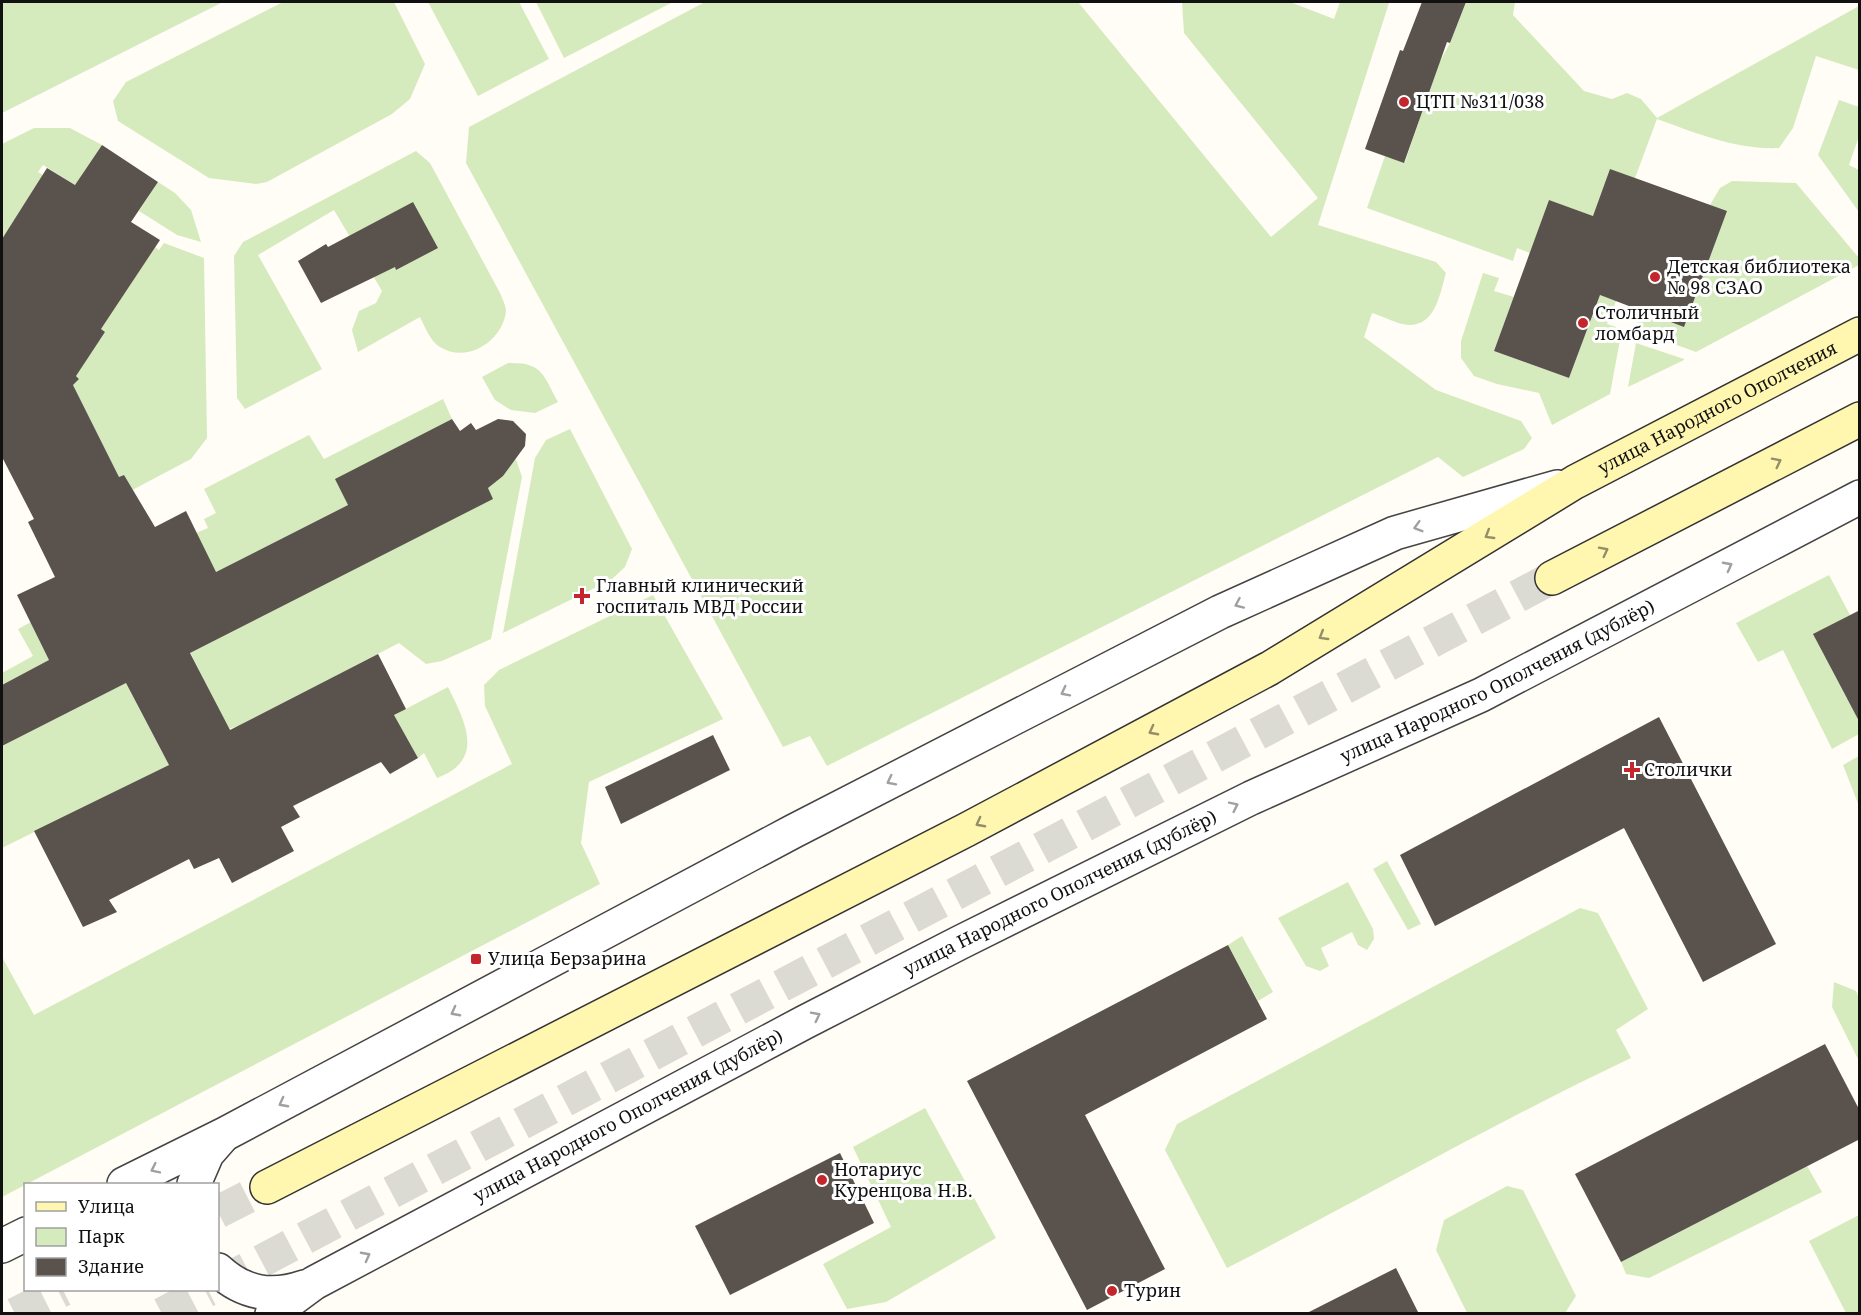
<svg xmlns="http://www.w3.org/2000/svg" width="1861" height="1315" font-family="'Noto Serif',serif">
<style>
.green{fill:#d5ebbd}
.building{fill:#5a524d}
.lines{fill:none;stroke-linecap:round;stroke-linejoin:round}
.secondary-tunnel{stroke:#dbdad3;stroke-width:33;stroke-dasharray:33 16;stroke-linecap:butt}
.tertiary-casing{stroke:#444;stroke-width:36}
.secondary-casing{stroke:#333;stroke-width:36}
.tertiary{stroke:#fff;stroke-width:33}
.secondary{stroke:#fff6b0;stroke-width:33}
.oneway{stroke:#948f68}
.oneway2{stroke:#a0a0a0}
.poi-dot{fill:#c4262e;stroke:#fff;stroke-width:2}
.labels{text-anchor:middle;stroke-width:6;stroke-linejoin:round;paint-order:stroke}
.poi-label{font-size:18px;fill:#111;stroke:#fff;text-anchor:start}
.street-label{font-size:18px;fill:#111;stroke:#fff}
</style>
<rect width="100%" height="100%" fill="#fffdf5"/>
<!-- green -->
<g class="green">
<path d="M2 2H223L2 113Z"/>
<path d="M283 2H394L425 64 410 99 392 114 267 182 256 184 209 178 118 121 113 101 126 82Z"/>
<path d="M428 2H519L549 59 478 96Z"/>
<path d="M536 2H673L564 58Z"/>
<path d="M705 2H1078L1271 237 1318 198 1184 33 1182 2H1290L1334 19 1340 2 1389 3 1318 225 1436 262 1446 273C1440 293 1436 326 1408 325 1397 324 1382 316 1372 313L1364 337 1436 390 1521 421 1532 438 1524 449 1463 477 1438 457 827 766 810 736 783 747 466 163 469 127Z"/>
<path d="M1466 2H1515L1513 15 1584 91 1612 99 1627 93 1641 99 1657 118 1859 6V70L1816 56 1793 128 1779 148C1736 150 1696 133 1657 119L1635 178 1593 216 1549 200 1530 253 1517 248 1513 261 1367 208 1385 156 1405 162 1439 63 1450 43Z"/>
<path d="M1839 100 1859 107V136L1849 165 1859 170V212L1818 155Z"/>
<path d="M34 128H70L102 145 83 173 80 188 43 165 38 172 43 175 2 239V144Z"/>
<path d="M416 151 430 163 500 293C502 298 506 306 506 311 503 341 467 364 440 347 430 341 425 327 420 317L358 352 352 330 359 311 376 303 382 291 334 210 258 255 322 369 245 409 237 398 234 256 243 242Z"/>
<path d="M1732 181 1796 183 1859 258V265L1696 352 1635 330 1642 311 1684 326 1726 212 1710 205 1720 188Z"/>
<path d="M158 182 175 193 191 210 201 242 177 235 139 211Z"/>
<path d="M164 243 204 258 207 438 191 459 121 496 126 479 124 475 119 477 73 385 79 379 62 358 100 340 105 332 101 329 155 247 159 250Z"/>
<path d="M1483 273 1499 278 1494 291 1514 297 1494 351 1569 378 1600 295 1616 301 1607 324 1622 329 1610 394 1552 425 1539 393 1497 384 1474 376 1461 358V341Z"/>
<path d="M1636 343 1684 359V360L1628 387Z"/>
<path d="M508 363C543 362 543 375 558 402L535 413 511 410 495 400 482 377Z"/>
<path d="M443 399 452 419 336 479 348 505 206 577 196 533 208 528 204 519 216 513 204 489 309 435 324 459Z"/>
<path d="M570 429 632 549 625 567 611 580 503 633 535 458 546 440Z"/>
<path d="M516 459 522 477 491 639 442 661 426 664 399 643 238 726 229 729 190 652 492 499 488 488 500 478 495 470Z"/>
<path d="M1829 575 1850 615 1814 635 1847 699 1859 693V734L1832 749 1783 650 1758 662 1736 623Z"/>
<path d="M653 595 723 719 589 782 581 843 600 884 2 1197V957L34 1015 512 764 485 706 484 685 499 670Z"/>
<path d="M44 615 62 654 2 685V673L33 656 18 629Z"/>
<path d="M126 683 169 765 2 848V746Z"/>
<path d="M448 687C465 721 486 760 437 778L424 753 418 758 394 715Z"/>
<path d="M1859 756V806L1843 765Z"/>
<path d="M1387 861 1421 924 1408 930 1373 869Z"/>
<path d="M1348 882 1373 929 1374 939 1367 950 1358 945 1352 932 1321 948 1329 966 1320 971 1306 966 1278 918Z"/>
<path d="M1580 908 1598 913 1648 1009 1616 1030 1631 1058C1494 1123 1362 1199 1227 1268L1165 1150 1177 1124Z"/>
<path d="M1242 936 1273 992 1258 1001 1228 945Z"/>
<path d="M1834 982 1856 991 1859 998V1061L1832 1007Z"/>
<path d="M925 1108 996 1238 886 1302 847 1309 823 1264 891 1227 853 1147Z"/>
<path d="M1807 1166 1822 1192 1649 1278 1626 1274 1621 1262Z"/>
<path d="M1507 1186 1523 1190 1576 1296 1565 1313H1467L1436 1250 1444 1220Z"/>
<path d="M1859 1215V1313H1846L1809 1241Z"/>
</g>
<!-- building -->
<g class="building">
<path d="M1422 2H1466L1450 43 1447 42 1404 163 1365 149 1400 50 1403 51Z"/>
<path d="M102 145 158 182 131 222 160 240 101 329 105 332 76 376 79 379 73 385 119 477 124 475 155 527 186 511 216 572 348 505 335 479 452 419 460 431 471 423 476 430 498 419 513 421 526 434 525 446 503 476 488 488 493 499 190 653 230 730 378 654 406 709 394 715 418 758 390 774 381 762 293 806 300 817 281 827 294 851 232 883 219 858 194 869 189 859 109 900 117 912 83 927 34 831 169 765 126 683 2 746V685L49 660 17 595 55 577 28 522 34 519 2 457V239L47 168 75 185Z"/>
<path d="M1610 169 1727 211 1684 327 1600 295 1569 378 1494 351 1549 200 1593 216Z"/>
<path d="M413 202 438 248 396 270 395 267 321 303 298 261 326 244 328 247Z"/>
<path d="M1860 610V723L1813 634Z"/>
<path d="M1659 717 1776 944 1703 982 1624 828 1435 926 1400 855Z"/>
<path d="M713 735 730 770 621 824 605 787Z"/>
<path d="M1228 945 1267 1019 1085 1115 1165 1269 1087 1310 967 1081Z"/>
<path d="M1825 1044 1860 1111V1139L1621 1262 1575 1174Z"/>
<path d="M840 1153 874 1223 730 1295 695 1226Z"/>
<path d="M1396 1268 1419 1314H1305Z"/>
</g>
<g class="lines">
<!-- secondary-tunnel -->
<g class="secondary-tunnel">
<path d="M218 1212 267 1187"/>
<path d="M218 1284 1552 578"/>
<path d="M15 1314 63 1290"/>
<path d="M162 1314 208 1290"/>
</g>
<defs>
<g id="tertiary">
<path d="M124 1184 225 1134 794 831 1220 612 1395 533 1557 487"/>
<path d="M194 1184 207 1154 221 1138"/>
<path d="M2 1246 26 1234"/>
<path d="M218 1270C244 1294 272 1298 304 1287"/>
<path id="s1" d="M272 1314 314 1283 805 1022 961 942 1251 798 1481 695 1860 497"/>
</g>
<g id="secondary">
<path d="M1552 578 1860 419"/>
<path id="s2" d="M267 1187 966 830 1270 668 1575 482 1860 334"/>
</g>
</defs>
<!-- tertiary casing -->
<use href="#tertiary" class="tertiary-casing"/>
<!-- secondary casing -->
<use href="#secondary" class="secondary-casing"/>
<!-- tertiary -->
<use href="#tertiary" class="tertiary"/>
<!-- secondary -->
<use href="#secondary" class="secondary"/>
</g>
<!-- one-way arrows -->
<defs><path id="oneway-chevron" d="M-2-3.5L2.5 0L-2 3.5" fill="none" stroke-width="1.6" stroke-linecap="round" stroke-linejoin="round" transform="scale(1.5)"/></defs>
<g class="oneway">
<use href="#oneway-chevron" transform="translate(1777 462) rotate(-27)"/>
<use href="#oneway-chevron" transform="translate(1489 535) rotate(149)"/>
<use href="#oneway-chevron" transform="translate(1604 551) rotate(-27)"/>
<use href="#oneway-chevron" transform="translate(1323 636) rotate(149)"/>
<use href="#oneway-chevron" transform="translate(1153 731) rotate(152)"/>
<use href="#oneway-chevron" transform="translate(980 823) rotate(152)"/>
</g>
<g class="oneway2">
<use href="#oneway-chevron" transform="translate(1418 527) rotate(164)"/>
<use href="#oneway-chevron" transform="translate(1728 566) rotate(-28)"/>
<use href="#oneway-chevron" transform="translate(1239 604) rotate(156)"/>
<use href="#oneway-chevron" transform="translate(1065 692) rotate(153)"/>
<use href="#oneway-chevron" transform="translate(891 781) rotate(153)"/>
<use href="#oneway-chevron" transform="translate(1234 806) rotate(-26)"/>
<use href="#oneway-chevron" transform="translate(455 1012) rotate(152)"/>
<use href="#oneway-chevron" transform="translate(816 1016) rotate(-27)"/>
<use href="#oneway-chevron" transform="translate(283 1103) rotate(152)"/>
<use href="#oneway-chevron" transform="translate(155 1169) rotate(154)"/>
<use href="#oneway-chevron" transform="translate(366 1256) rotate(-28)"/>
</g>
<!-- markers -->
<g class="poi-dot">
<circle cx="1404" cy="102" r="6"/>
<circle cx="1655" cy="277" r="6"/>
<circle cx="1583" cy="323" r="6"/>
<path d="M579 587h6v6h6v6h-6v6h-6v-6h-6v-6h6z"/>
<path d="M1629 761h6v6h6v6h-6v6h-6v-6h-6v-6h6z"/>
<rect x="470" y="953" width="12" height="12" rx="3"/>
<circle cx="822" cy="1180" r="6"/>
<circle cx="1112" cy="1291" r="6"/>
</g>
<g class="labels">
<!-- poi labels -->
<g class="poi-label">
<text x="1416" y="108">ЦТП №311/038</text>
<text x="1667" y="273">Детская библиотека<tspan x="1667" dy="21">№ 98 СЗАО</tspan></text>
<text x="1595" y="319">Столичный<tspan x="1595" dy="21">ломбард</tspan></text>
<text x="596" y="592">Главный клинический<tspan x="596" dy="21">госпиталь МВД России</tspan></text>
<text x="1644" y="776">Столички</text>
<text x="488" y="965">Улица Берзарина</text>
<text x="834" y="1176">Нотариус<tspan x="834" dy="21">Куренцова Н.В.</tspan></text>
<text x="1124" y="1297">Турин</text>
</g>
<!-- street labels -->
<g class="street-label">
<text dy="6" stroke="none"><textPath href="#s2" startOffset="1647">улица Народного Ополчения</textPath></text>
<text dy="6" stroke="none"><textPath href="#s1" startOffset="1380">улица Народного Ополчения (дублёр)</textPath></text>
<text dy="6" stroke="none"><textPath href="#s1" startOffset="894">улица Народного Ополчения (дублёр)</textPath></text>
<text dy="6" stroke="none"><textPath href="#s1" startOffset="408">улица Народного Ополчения (дублёр)</textPath></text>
</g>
</g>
<!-- border -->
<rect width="1861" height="1315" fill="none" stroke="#111111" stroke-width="6"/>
<!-- legend -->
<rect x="24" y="1183" width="195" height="108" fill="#ffffff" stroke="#a0a0a0" stroke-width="1.5"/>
<rect x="36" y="1202" width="30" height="9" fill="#fff6b0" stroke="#a0a0a0" stroke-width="1.5"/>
<text x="78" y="1213" font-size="18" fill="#111111">Улица</text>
<rect x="36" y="1228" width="30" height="18" fill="#d5ebbd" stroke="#a0a0a0" stroke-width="1.5"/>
<text x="78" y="1243" font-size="18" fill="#111111">Парк</text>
<rect x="36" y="1258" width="30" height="18" fill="#5a524d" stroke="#a0a0a0" stroke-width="1.5"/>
<text x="78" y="1273" font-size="18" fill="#111111">Здание</text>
</svg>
